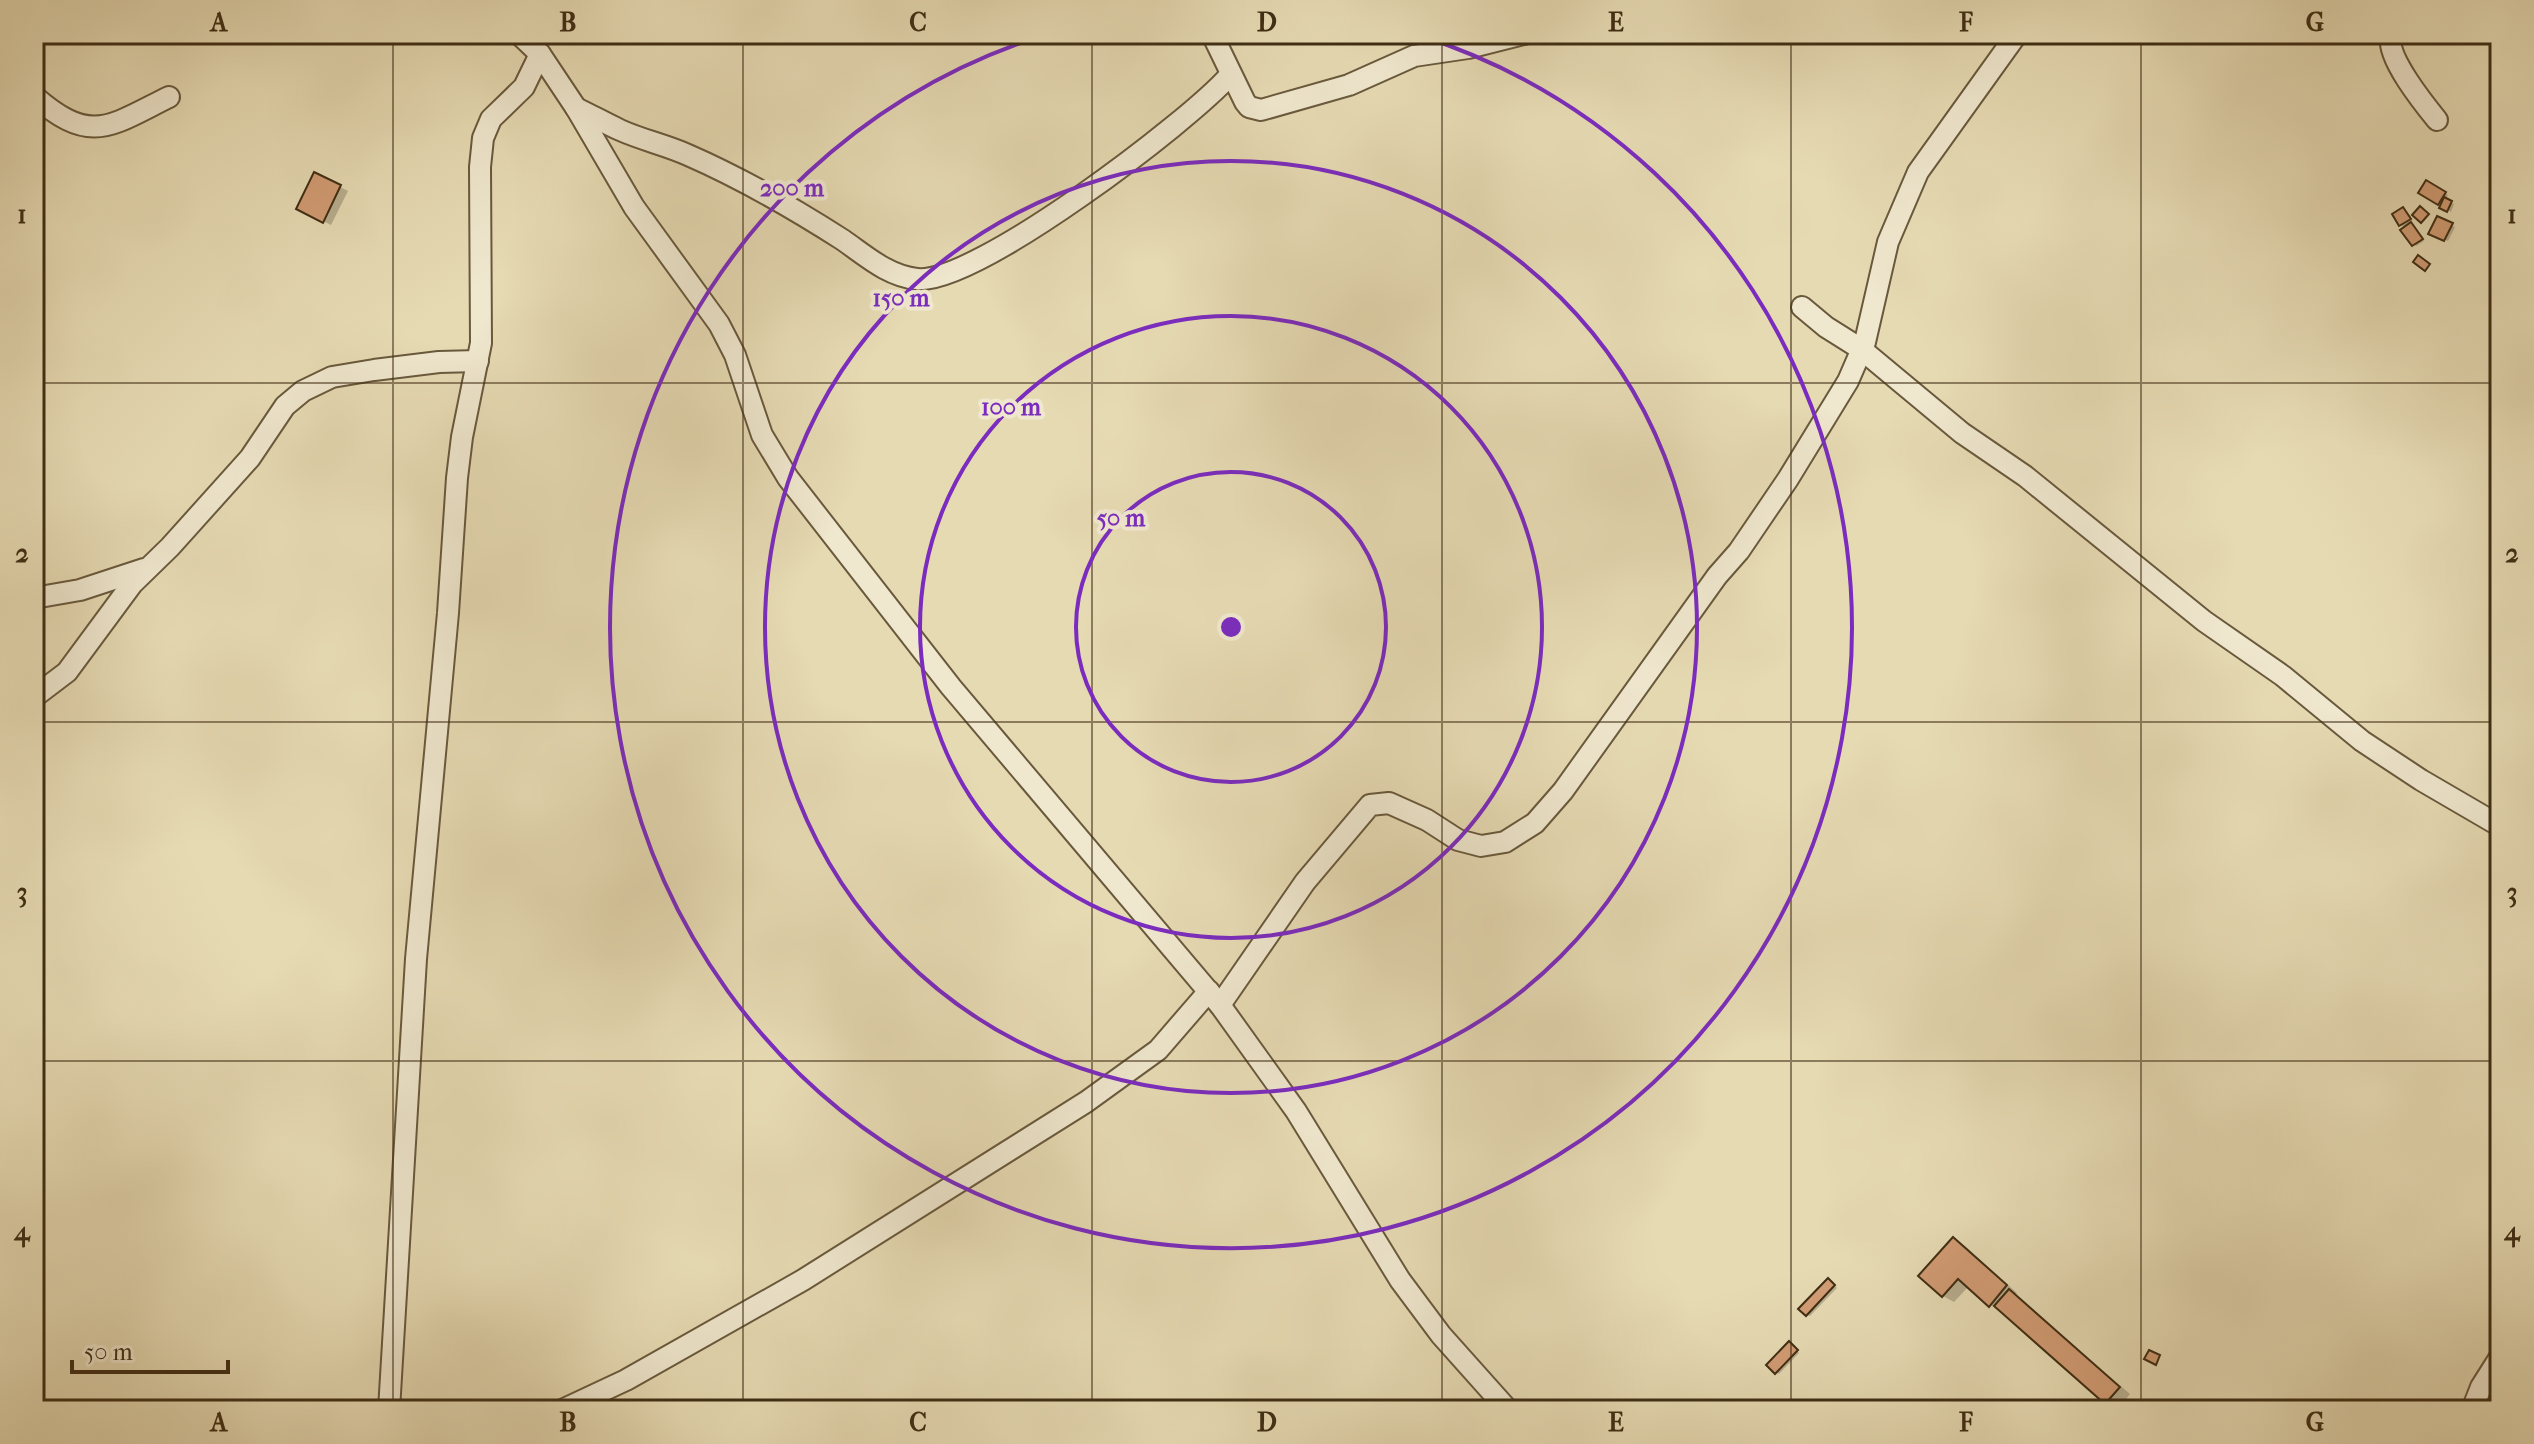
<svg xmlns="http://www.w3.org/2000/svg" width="2534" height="1444" font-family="'IM FELL French Canon',serif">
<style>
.shadow{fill:#0003}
.building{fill:#d29c74;stroke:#3f2e14;stroke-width:2}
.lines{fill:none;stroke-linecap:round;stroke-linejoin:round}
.minor-casing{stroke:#69593c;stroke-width:24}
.minor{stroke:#efe7ce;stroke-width:20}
.grid{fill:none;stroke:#3f2e14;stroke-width:2;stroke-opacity:0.55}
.ring{fill:none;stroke:#7b2cbf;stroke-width:4}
.centre{fill:#7b2cbf;stroke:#efe7ce;stroke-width:4}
.ring-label{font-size:24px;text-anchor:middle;font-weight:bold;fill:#7b2cbf;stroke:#efe7ce;stroke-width:8;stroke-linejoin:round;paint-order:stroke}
.neatline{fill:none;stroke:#3f2e14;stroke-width:3}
.grid-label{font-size:26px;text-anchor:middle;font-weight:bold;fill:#3f2e14}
</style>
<rect width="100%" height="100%" fill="#e6dab3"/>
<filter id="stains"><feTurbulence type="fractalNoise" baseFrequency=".0025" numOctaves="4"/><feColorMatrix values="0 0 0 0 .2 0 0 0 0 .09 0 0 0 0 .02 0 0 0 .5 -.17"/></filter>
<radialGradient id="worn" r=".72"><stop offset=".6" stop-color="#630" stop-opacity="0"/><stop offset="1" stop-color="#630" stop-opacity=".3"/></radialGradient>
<!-- shadow -->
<g class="shadow">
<path d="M315 174 348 191 331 225 305 212Z"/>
<path d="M2427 182 2448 195 2445 200 2454 204 2451 212 2421 193Z"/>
<path d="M2403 210 2412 221 2409 223 2424 241 2416 246 2406 228 2401 225Z"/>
<path d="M2437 219 2455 227 2448 241 2431 233Z"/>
<path d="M1953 1240 1965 1246 2017 1293 2015 1295 2130 1394 2118 1409 2106 1402 1969 1286 1954 1302 1943 1296Z"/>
<path d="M1831 1282 1837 1288 1810 1316 1807 1315Z"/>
<path d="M1792 1345 1799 1353 1779 1374 1776 1372Z"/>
</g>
<!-- building -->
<g class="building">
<path d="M314 172 341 185 323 223 296 209Z"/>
<path d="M2426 180 2446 192 2438 205 2418 193Z"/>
<path d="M2444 197 2452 201 2447 212 2439 208Z"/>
<path d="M2420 206 2429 214 2421 223 2412 215Z"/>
<path d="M2403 207 2411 219 2399 226 2392 214Z"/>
<path d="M2437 216 2453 223 2444 241 2428 234Z"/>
<path d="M2411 222 2423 239 2412 246 2400 230Z"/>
<path d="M2418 255 2430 264 2425 271 2413 262Z"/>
<path d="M1953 1237 2007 1285 1989 1307 1958 1279 1942 1297 1918 1276Z"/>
<path d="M1828 1278 1835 1285 1806 1316 1798 1309Z"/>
<path d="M2009 1289 2120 1387 2105 1404 1994 1306Z"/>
<path d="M1789 1341 1798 1350 1775 1374 1766 1365Z"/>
<path d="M2149 1350 2160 1355 2156 1365 2144 1359Z"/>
</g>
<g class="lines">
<defs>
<g id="minor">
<path d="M519 34 540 54 576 108 634 207 719 324 735 355 762 435 788 478 951 687 1220 1005 1296 1111 1400 1280 1441 1335 1508 1410"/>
<path d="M1212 34 1245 102 1249 107 1261 110 1349 85 1414 56 1468 48 1524 34"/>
<path d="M2386 34 2391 38C2387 58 2424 104 2437 120"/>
<path d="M34 96C91 146 110 126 169 97"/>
<path d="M576 108C591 115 605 123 620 130 642 140 666 145 688 155 743 179 793 208 843 240 866 256 888 276 917 279 975 285 1190 121 1230 75"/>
<path d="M1802 307 1826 327 1861 349 1962 433 2025 476 2204 621 2283 676 2362 741 2421 780 2500 826"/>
<path d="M34 598 80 590 144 569"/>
<path d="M34 697 67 672 132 584 170 547 250 458 285 406 303 391 332 377 374 370 439 362 478 361"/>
<path d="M1220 1005 1305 882 1370 805 1389 803 1427 820 1458 840 1481 846 1505 842 1535 823 1563 791 1717 576 1739 551 1788 479 1848 381 1865 342 1888 242 1918 172 2017 34"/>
<path d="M389 1410 416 959 448 613 457 478 462 437 481 343 480 167 483 138 491 119 524 87 540 54"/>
<path d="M562 1410 626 1380 803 1280 1086 1102 1158 1050 1209 991"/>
<path d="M2472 1410 2481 1387 2500 1357"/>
</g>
</defs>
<!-- minor casing -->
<use href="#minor" class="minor-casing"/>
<!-- minor -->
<use href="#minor" class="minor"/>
</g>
<!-- grid -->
<path class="grid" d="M393 34V1410M743 34V1410M1092 34V1410M1442 34V1410M1791 34V1410M2141 34V1410M34 383H2500M34 722H2500M34 1061H2500"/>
<!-- distance rings -->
<g class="ring">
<circle cx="1231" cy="627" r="155"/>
<circle cx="1231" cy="627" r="311"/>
<circle cx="1231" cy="627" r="466"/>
<path d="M1418 35A621 621 0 1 1 1044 35"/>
</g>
<circle cx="1231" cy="627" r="12" class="centre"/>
<g class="ring-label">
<text x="792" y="196">200 m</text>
<text x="901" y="306">150 m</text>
<text x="1011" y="415">100 m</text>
<text x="1121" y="526">50 m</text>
</g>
<!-- margin -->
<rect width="2534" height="1444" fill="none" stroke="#e6dab3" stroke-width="88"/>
<!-- scale -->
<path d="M72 1360v12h156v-12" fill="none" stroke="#3f2e14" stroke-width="4"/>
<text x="84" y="1360" font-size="24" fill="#3f2e14" stroke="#efe7ce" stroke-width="6" paint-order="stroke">50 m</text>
<rect x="44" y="44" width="2446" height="1356" class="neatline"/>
<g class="grid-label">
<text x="219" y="31">A</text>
<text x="568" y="31">B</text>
<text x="918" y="31">C</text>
<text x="1267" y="31">D</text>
<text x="1616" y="31">E</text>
<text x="1966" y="31">F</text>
<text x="2315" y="31">G</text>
<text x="22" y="223">1</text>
<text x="2512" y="223">1</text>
<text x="22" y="562">2</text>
<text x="2512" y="562">2</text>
<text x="22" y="901">3</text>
<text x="2512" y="901">3</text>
<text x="22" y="1240">4</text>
<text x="2512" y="1240">4</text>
<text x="219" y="1431">A</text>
<text x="568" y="1431">B</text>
<text x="918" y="1431">C</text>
<text x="1267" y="1431">D</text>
<text x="1616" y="1431">E</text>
<text x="1966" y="1431">F</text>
<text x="2315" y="1431">G</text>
</g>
<rect width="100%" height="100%" filter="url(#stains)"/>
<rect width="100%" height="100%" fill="url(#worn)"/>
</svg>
